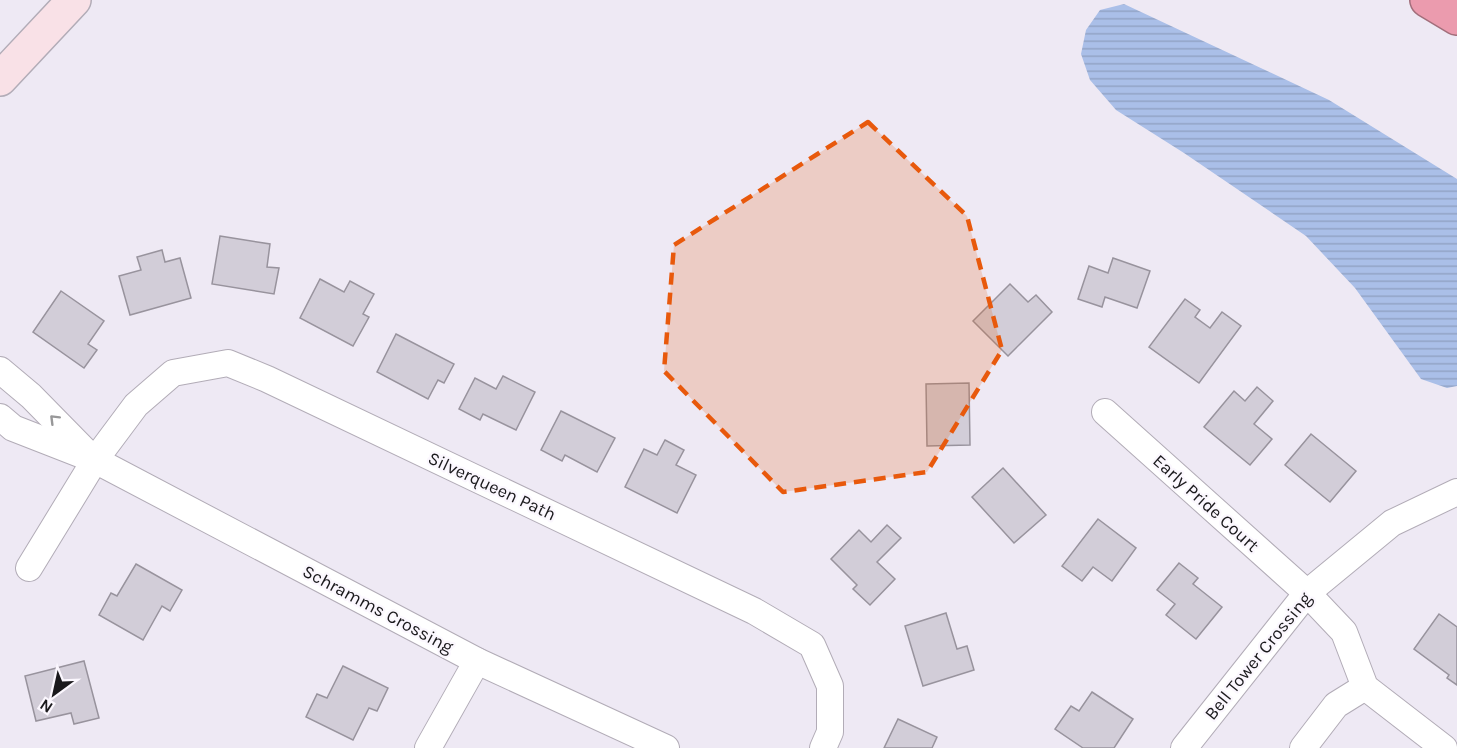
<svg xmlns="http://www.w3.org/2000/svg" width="1457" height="748" font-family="Karla,sans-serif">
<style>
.water{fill:url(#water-rules)}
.building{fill:#d2cdd8;stroke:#98939d;stroke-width:1.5}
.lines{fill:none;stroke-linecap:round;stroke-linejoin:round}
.street-casing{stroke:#b2acb7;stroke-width:28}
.secondary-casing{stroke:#b2acb7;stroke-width:36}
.highway-casing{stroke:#a26e7b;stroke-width:36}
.street{stroke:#fff;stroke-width:26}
.secondary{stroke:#f9e1e7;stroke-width:33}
.highway{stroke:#eb9bae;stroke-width:33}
.oneway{stroke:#989899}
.marked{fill:#e8590c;fill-opacity:0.2;stroke:#e8590c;stroke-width:4.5;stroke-dasharray:12 8;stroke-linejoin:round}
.labels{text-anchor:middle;stroke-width:4.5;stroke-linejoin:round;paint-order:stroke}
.street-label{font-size:18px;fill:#1a191c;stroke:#fbf7fe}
</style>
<defs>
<pattern id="water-rules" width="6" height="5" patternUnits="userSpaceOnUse" patternTransform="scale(1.5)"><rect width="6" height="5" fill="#aabfe8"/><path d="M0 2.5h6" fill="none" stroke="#92a4c6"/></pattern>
</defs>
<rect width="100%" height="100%" fill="#eee9f4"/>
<!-- water -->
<path class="water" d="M1124 4 1329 100 1457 179V386L1447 388 1421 379 1355 288 1306 236 1184 153 1116 110 1090 80 1081 54 1086 30 1100 10Z"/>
<!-- building -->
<g class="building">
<path d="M220 236 270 244 267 267 279 268 274 294 212 284Z"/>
<path d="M162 250 165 262 180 258 191 298 130 315 119 276 141 270 137 257Z"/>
<path d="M1113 258 1150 271 1137 308 1105 297 1102 307 1078 299 1089 266 1108 273Z"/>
<path d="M320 279 344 292 350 281 374 294 363 314 369 317 353 346 300 318Z"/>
<path d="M1010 284 1028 302 1036 295 1052 312 1008 356 973 321Z"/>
<path d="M61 291 104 321 88 344 97 350 84 368 33 332Z"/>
<path d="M1185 299 1200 310 1195 317 1210 328 1222 312 1241 326 1199 383 1149 347Z"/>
<path d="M396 334 454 364 444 383 438 380 428 399 377 372Z"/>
<path d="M503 376 535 392 516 430 483 414 480 420 459 409 475 378 496 389Z"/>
<path d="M969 383 970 445 927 446 926 384Z"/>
<path d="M1257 387 1273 401 1254 424 1272 439 1250 465 1204 427 1234 391 1245 401Z"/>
<path d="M561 411 615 438 597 472 565 455 562 461 541 450Z"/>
<path d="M1311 434 1356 471 1330 502 1285 465Z"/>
<path d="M665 440 684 450 676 465 696 475 677 513 625 487 644 449 657 455Z"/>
<path d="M1003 468 1046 515 1014 543 972 497Z"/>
<path d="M1098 519 1136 548 1112 581 1093 567 1082 581 1062 566Z"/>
<path d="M887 525 901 538 877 562 895 579 870 605 853 589 857 585 831 559 859 530 871 542Z"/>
<path d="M1179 563 1198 578 1193 584 1222 607 1196 639 1166 615 1175 604 1157 590Z"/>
<path d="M136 564 182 590 170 611 162 606 143 640 99 615 111 593 117 596Z"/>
<path d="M946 613 957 649 967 646 974 670 923 686 905 626Z"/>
<path d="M1439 614 1457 627V685L1447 678 1449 675 1414 649Z"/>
<path d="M84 661 99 718 74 724 71 713 36 721 25 676Z"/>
<path d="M343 666 388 688 377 711 369 708 353 740 306 717 317 694 327 698Z"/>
<path d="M1092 692 1133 719 1114 748H1083L1055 729 1071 706 1079 711Z"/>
<path d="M898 719 937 737 932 748H884Z"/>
</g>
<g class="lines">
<defs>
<g id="street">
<path d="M0 370 31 396 88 454"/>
<path d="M1105 412 1307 593 1344 632 1365 687 1444 748"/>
<path d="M0 417 13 428 95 460 477 661 666 748"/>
<path d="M29 568 95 460 136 405 173 373 228 363 267 379 754 611 812 645 830 686V732L823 748"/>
<path d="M428 748 477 661"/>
<path d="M1184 748 1307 593 1392 523 1457 492"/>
<path d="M1303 748 1336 705 1365 687"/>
</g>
<path id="secondary" d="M0 79 74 0"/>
<path id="highway" d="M1427 0 1457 18"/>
</defs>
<!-- street casing -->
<use href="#street" class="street-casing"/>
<!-- secondary casing -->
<use href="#secondary" class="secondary-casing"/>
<!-- highway casing -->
<use href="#highway" class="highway-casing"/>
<!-- street -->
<use href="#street" class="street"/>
<!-- secondary -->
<use href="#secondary" class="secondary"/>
<!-- highway -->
<use href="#highway" class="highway"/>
</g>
<!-- one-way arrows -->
<defs><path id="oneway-chevron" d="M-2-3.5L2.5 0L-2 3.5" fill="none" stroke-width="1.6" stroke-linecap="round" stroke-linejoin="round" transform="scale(1.5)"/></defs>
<use class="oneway" href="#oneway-chevron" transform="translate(54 419) rotate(-135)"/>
<!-- marked area -->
<path class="marked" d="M868 122 967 216 1002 350 927 472 783 492 664 371 674 245Z"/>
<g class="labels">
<!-- street labels -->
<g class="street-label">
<text transform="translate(492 486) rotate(25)" y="6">Silverqueen Path</text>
<text transform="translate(1206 503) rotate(42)" y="6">Early Pride Court</text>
<text transform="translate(378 609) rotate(28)" y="6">Schramms Crossing</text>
<text transform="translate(1258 656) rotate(-51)" y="6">Bell Tower Crossing</text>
</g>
</g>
<!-- north arrow -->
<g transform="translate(54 694) rotate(213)" stroke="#fbf7fe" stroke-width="4.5" paint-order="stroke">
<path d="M0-4.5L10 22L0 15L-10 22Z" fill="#1a191c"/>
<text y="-9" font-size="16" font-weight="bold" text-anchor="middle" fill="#1a191c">N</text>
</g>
</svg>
